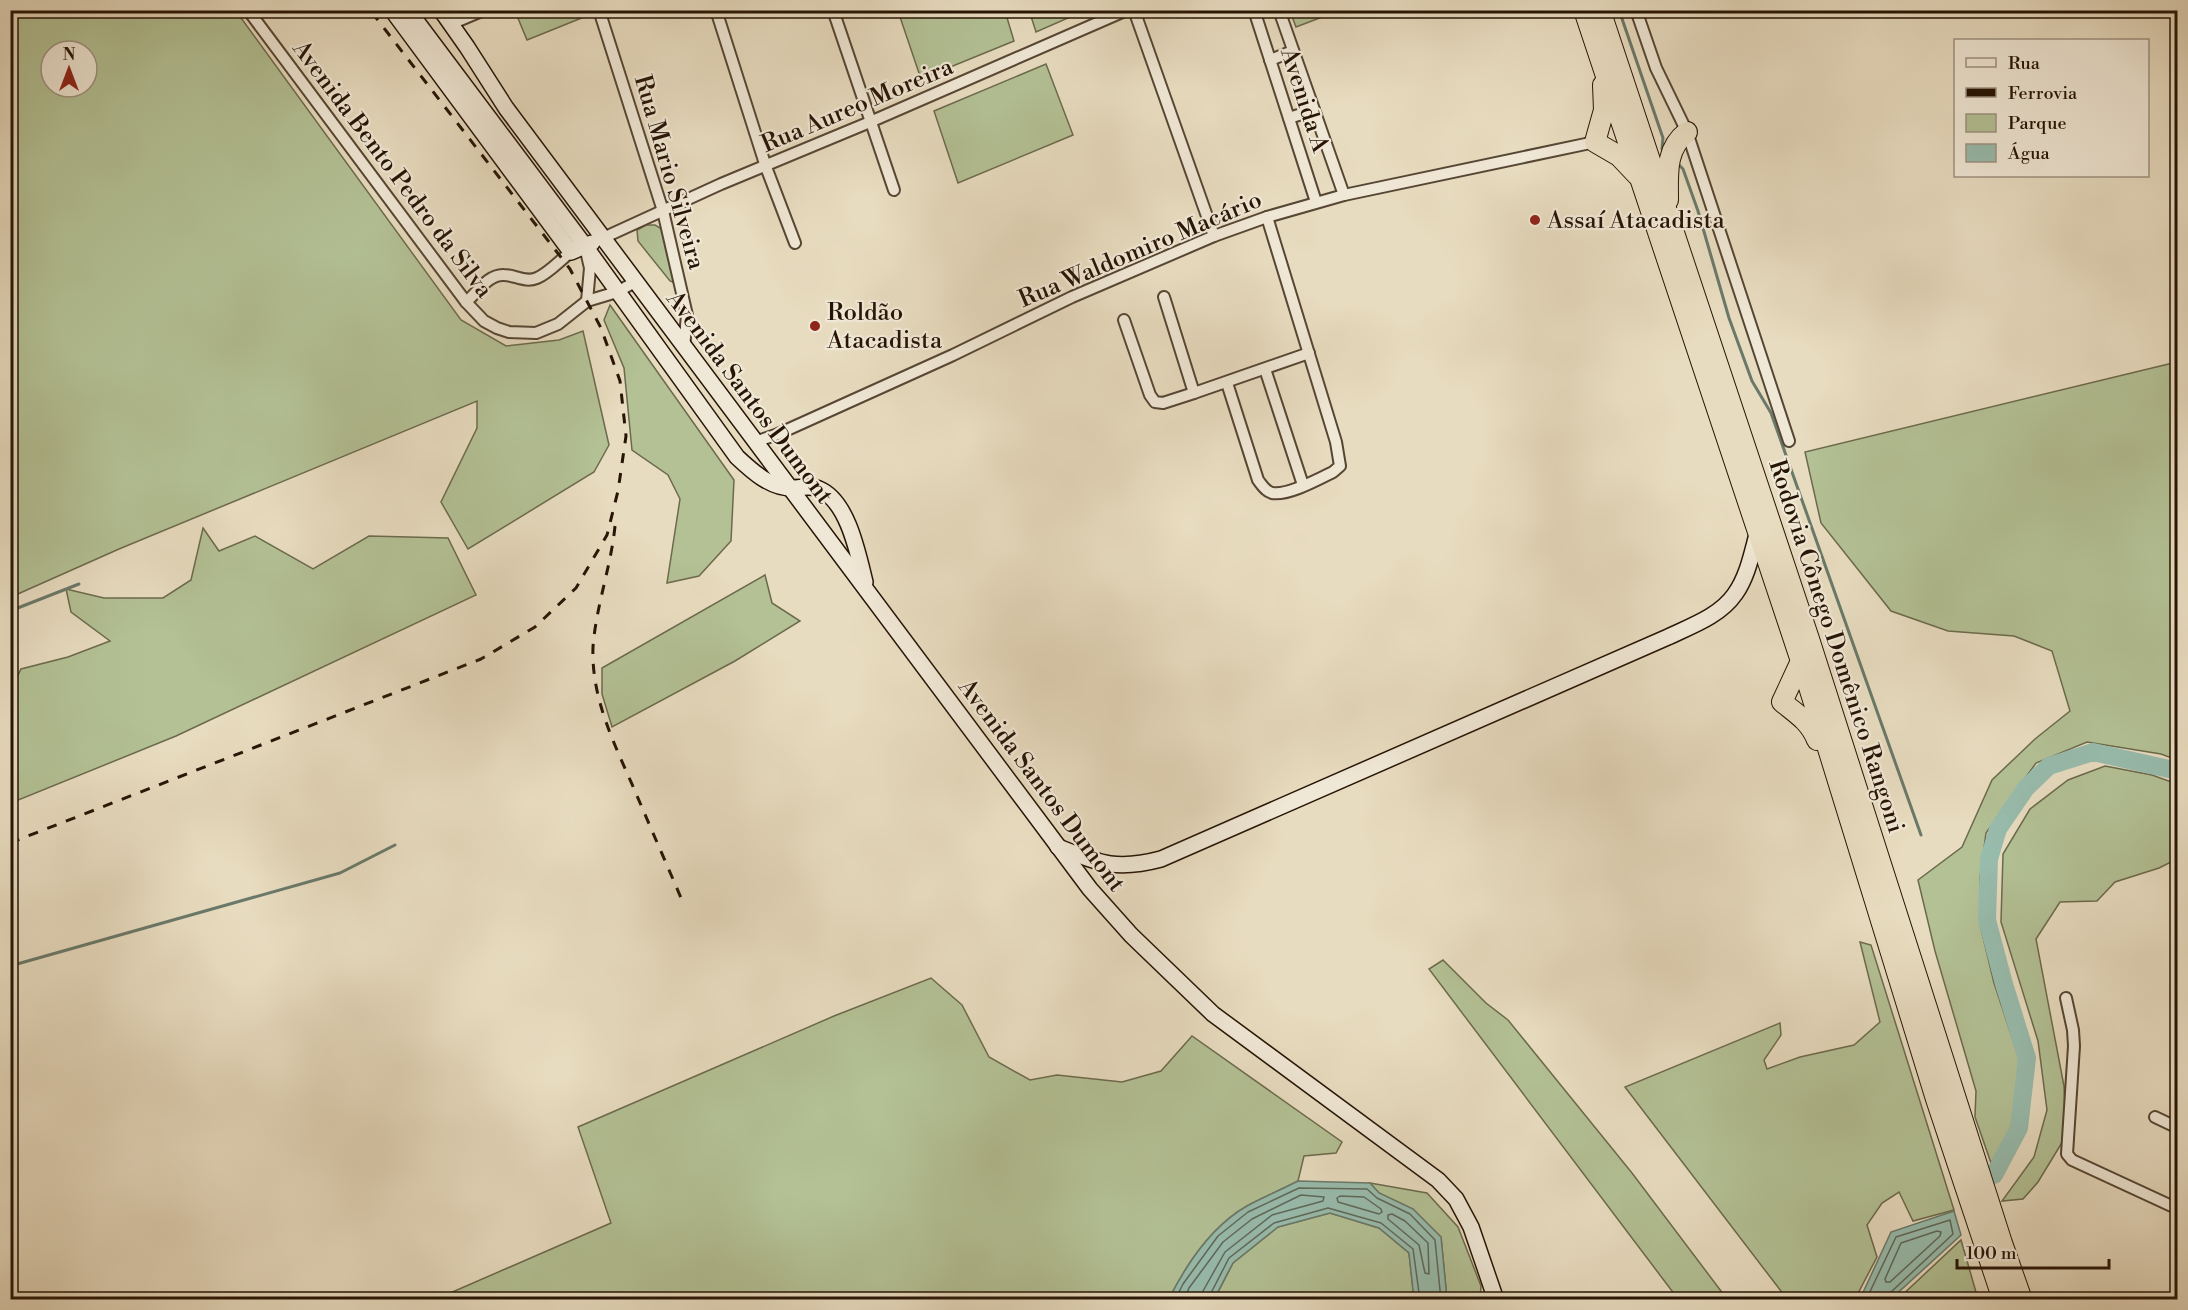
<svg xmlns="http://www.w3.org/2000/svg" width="2188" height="1310" font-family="'Libre Bodoni',serif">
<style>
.green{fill:#b3c195;stroke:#6c6a4d;stroke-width:1.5;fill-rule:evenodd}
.water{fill:#98bcad;stroke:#6a796a;stroke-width:1.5}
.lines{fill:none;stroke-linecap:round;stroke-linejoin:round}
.shore{stroke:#5f6859;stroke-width:1.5}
.stream{stroke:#6a796a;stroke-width:3}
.river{stroke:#98bcad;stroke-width:18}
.minor-casing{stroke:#564634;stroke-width:14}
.secondary-casing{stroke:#261405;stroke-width:18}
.motorway-casing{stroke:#261405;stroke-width:22}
.minor{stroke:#f0e8d6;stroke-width:10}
.secondary{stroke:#f0e8d6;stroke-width:15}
.motorway{stroke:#e8dcc0;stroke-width:20}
.rail{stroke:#261405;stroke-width:3;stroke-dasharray:10 10;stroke-linecap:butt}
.poi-dot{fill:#8f2418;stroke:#f0e8d6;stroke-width:2}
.labels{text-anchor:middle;stroke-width:4.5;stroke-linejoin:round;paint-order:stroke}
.street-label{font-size:24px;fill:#261405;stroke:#f0e8d6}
.poi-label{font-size:24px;fill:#261405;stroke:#f0e8d6;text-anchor:start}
</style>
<rect width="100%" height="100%" fill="#e8dcc0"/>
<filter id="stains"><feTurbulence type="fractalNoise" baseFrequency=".00333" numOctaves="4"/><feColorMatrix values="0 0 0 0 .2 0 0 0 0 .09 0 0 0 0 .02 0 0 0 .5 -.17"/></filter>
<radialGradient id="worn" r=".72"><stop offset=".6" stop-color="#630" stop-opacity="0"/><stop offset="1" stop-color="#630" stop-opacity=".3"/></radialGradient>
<!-- green -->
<g class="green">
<path d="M11 10 236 11 461 320 506 346 559 340 583 331 609 445 594 472 468 549 441 502 477 428V401L119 549 11 597ZM51 51H87V87H51Z"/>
<path d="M1029 10H1084V11L1036 32Z"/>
<path d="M515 11H582L584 17 527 40Z"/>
<path d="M898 11H1005L1014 41 921 79Z"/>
<path d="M1290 11H1338L1296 27Z"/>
<path d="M1046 64 1073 135 958 183 934 111Z"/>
<path d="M646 225H655L662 229 675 283 670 281 638 241 637 230Z"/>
<path d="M610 305 734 480 731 541 699 576 667 583 680 499 668 475 632 450 624 368 604 320Z"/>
<path d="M2177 362V760L2161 754 2087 742 2036 763 1986 833 1980 878 1981 929 1994 983 2019 1058 2021 1082 2017 1122 1991 1163 1975 1117 1976 1091 1935 951 1918 880 1962 847 1992 780 2035 739 2070 711 2052 651 2014 636 1948 631 1891 611 1821 523 1805 452Z"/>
<path d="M203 528 219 551 255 536 313 569 369 536 448 538 476 595 176 736 11 803V690L21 669 68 657 110 641 71 612 66 589 104 598H163L191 580Z"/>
<path d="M765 575 772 603 800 621 735 661 612 727 602 694V668Z"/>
<path d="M2105 766 2152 775 2177 784V859L2159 868 2115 882 2097 901 2060 902 2036 939 2064 1086 2066 1136 2038 1182 2023 1199 2002 1201 2034 1157 2047 1110 2038 1041 2001 922 2003 854 2030 809 2068 780Z"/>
<path d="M1860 942 1871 945 1954 1210 1913 1221 1899 1192 1882 1203 1867 1225 1877 1257 1855 1299H1787L1625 1087 1780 1023 1781 1035 1764 1060 1767 1069 1800 1057 1854 1045 1880 1022Z"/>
<path d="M1443 960 1486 1003 1508 1020 1632 1173 1727 1299H1678L1429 969Z"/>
<path d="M931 978 962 1005 989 1057 1030 1080 1057 1075 1122 1082 1161 1071 1192 1036 1342 1142 1336 1153 1304 1156 1298 1181C1281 1190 1263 1197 1247 1206 1212 1226 1186 1265 1169 1299L434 1300 611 1223 578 1127 834 1016Z"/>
<path d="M1370 1183 1427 1193 1458 1227 1481 1286 1480 1299H1447L1441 1237 1413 1209 1379 1193Z"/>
<path d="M1330 1213 1379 1228 1409 1253 1414 1299 1214 1300 1233 1263 1278 1227Z"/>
<path d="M1961 1240 1978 1299H1898Z"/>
</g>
<!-- water -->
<g class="water">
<path d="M1298 1181 1370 1183 1379 1193 1413 1209 1441 1237 1447 1299H1414L1409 1253 1379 1228 1330 1213 1278 1227 1233 1263 1214 1299H1169C1186 1265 1212 1226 1247 1206 1263 1197 1281 1190 1298 1181Z"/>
<path d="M1954 1211 1961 1235 1891 1299H1860L1891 1232Z"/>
</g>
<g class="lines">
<!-- shore -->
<g class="shore">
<path d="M1340 1196 1364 1197 1381 1209 1382 1212 1379 1214 1338 1202 1337 1198Z"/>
<path d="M1392 1214 1405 1221 1428 1243 1429 1274 1425 1273 1419 1245 1388 1219V1215Z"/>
<path d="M1937 1231 1941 1232 1940 1236 1890 1282H1886L1885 1279 1901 1243Z"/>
<path d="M1175 1300 1183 1284 1218 1236 1248 1212 1299 1188 1367 1189 1377 1198 1410 1214 1435 1240 1441 1300"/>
<path d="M1184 1300 1189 1288 1223 1242 1252 1219 1301 1195 1324 1197 1323 1201 1272 1215 1225 1252 1203 1291 1202 1300"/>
<path d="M1209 1300 1210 1295 1229 1258 1274 1223 1328 1208 1381 1223 1413 1249 1420 1300"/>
<path d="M1866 1300 1896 1237 1950 1220 1953 1234 1890 1293 1888 1300"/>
</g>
<!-- stream -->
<g class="stream">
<path d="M1619 10 1663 138 1662 149 1664 151"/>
<path d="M1677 163 1683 169 1698 211 1729 318 1752 381 1771 413 1921 835"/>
<path d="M10 611 79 584"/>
<path d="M10 966 340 873 395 845"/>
</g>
<!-- river -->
<path class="river" d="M1994 1175 2019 1128 2027 1058 2004 984 1987 920 1989 859 1998 829 2026 788 2049 766 2093 752 2178 771"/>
<defs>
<g id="minor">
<path d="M248 10 466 302 484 321 497 328 509 332 536 333 558 324 587 301 617 292 635 282"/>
<path d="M599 10 663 211 687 315 684 348"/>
<path d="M716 10 766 167 795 243"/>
<path d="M833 10 894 190"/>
<path d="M1134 10 1214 236"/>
<path d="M1254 10 1316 202"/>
<path d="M1279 10 1344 195"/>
<path d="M1636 10 1656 68 1687 132 1789 441"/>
<path d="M451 24 484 10"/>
<path d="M1270 60 1293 51"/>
<path d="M1289 118 1314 110"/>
<path d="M603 238 721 184 870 122 1127 10"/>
<path d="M586 251 590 268 587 301"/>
<path d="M1164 297 1194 393 1309 353"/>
<path d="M466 302C477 293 488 274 504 275 515 275 525 283 537 278 549 273 560 260 571 252"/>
<path d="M1124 320 1150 395 1155 402 1163 403 1194 393"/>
<path d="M1265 369 1303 485"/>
<path d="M1227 383 1258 480C1262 485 1265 491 1272 493 1288 496 1319 479 1333 472L1340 466 1336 442 1267 217"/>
<path d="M755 442 778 434 953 355 1072 297 1214 236 1267 217 1344 195 1595 142"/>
<path d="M2066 998 2073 1030 2074 1046 2067 1154 2072 1160 2178 1209"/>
<path d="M2155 1117 2178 1128"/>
</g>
<g id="secondary">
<path d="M392 10 571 252 592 243"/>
<path d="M408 10 585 246 737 457C752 471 770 488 792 488 801 488 810 485 819 489 848 501 858 554 865 582"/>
<path d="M441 10 467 47 506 108 1090 889 1131 935 1213 1014 1438 1180 1456 1199 1471 1227 1496 1300"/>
<path d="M1058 847C1099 863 1116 871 1161 859L1668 637C1691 626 1720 616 1735 594 1748 576 1752 552 1758 531"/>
</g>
<g id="motorway">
<path d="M1584 10 1801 661 1936 1099 2003 1300"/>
<path d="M1600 10 1809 639 2002 1243 2022 1300"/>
<path d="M1603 85 1604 110 1595 142 1619 156 1637 175"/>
<path d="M1668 200C1668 174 1665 149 1687 132"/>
<path d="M1801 661 1782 702C1797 714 1810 722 1817 740"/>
</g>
</defs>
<!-- minor casing -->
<use href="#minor" class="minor-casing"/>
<!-- secondary casing -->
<use href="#secondary" class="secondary-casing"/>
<!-- motorway casing -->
<use href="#motorway" class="motorway-casing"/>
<!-- minor -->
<use href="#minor" class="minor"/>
<!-- secondary -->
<use href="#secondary" class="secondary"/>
<!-- motorway -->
<use href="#motorway" class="motorway"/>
<!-- rail -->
<g class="rail">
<path d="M615 526C611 567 596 606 593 647 591 699 615 745 635 791 651 829 668 867 684 905"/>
<path d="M10 843 481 659 535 627 576 588 607 535 618 491 626 436 620 381 601 328 570 269 370 10"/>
</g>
</g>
<!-- markers -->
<g class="poi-dot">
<circle cx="1535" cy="220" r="6"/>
<circle cx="815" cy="326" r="6"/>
</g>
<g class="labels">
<!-- street labels -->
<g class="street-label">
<text transform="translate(1305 100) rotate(72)" y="8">Avenida A</text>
<text transform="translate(857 105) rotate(-23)" y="8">Rua Aureo Moreira</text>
<text transform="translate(393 169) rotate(53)" y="8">Avenida Bento Pedro da Silva</text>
<text transform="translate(670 172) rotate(74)" y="8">Rua Mario Silveira</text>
<text transform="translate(1140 249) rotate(-23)" y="8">Rua Waldomiro Macário</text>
<text transform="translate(750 397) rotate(53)" y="8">Avenida Santos Dumont</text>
<text transform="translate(1837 646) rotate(72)" y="8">Rodovia Cônego Domênico Rangoni</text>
<text transform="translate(1042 785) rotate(53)" y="8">Avenida Santos Dumont</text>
</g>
<!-- poi labels -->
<g class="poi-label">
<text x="1547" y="228">Assaí Atacadista</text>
<text x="827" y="320">Roldão<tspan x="827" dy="28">Atacadista</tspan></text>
</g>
</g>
<!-- margin -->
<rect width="2188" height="1310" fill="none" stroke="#e8dcc0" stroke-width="36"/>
<rect x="12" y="12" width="2164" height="1286" fill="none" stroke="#261405" stroke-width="3"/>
<rect x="18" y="18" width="2152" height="1274" fill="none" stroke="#261405" stroke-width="1.5"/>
<!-- legend -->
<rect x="1954" y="39" width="195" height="138" fill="#f0e8d6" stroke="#9f9382" stroke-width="1.5"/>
<rect x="1966" y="58" width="30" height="9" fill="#f0e8d6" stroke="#9f9382" stroke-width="1.5"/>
<text x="2008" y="69" font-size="18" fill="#261405">Rua</text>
<rect x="1966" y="88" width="30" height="9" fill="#261405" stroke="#9f9382" stroke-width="1.5"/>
<text x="2008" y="99" font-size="18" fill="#261405">Ferrovia</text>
<rect x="1966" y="114" width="30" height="18" fill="#b3c195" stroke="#9f9382" stroke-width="1.5"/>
<text x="2008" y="129" font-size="18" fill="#261405">Parque</text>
<rect x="1966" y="144" width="30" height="18" fill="#98bcad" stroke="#9f9382" stroke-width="1.5"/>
<text x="2008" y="159" font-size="18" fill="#261405">Água</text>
<!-- north arrow -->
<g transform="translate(69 69)"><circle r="28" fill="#f0e8d6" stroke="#9f9382" stroke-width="1.5"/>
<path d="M0-4.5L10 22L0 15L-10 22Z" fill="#8f2418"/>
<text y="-9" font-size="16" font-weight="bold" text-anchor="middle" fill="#261405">N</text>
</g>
<!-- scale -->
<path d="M1957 1259v9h152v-9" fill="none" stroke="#261405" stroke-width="3"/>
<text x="1966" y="1259" font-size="18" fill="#261405" stroke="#f0e8d6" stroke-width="4.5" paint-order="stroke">100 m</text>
<rect width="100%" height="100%" filter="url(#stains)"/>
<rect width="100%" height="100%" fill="url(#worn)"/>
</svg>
